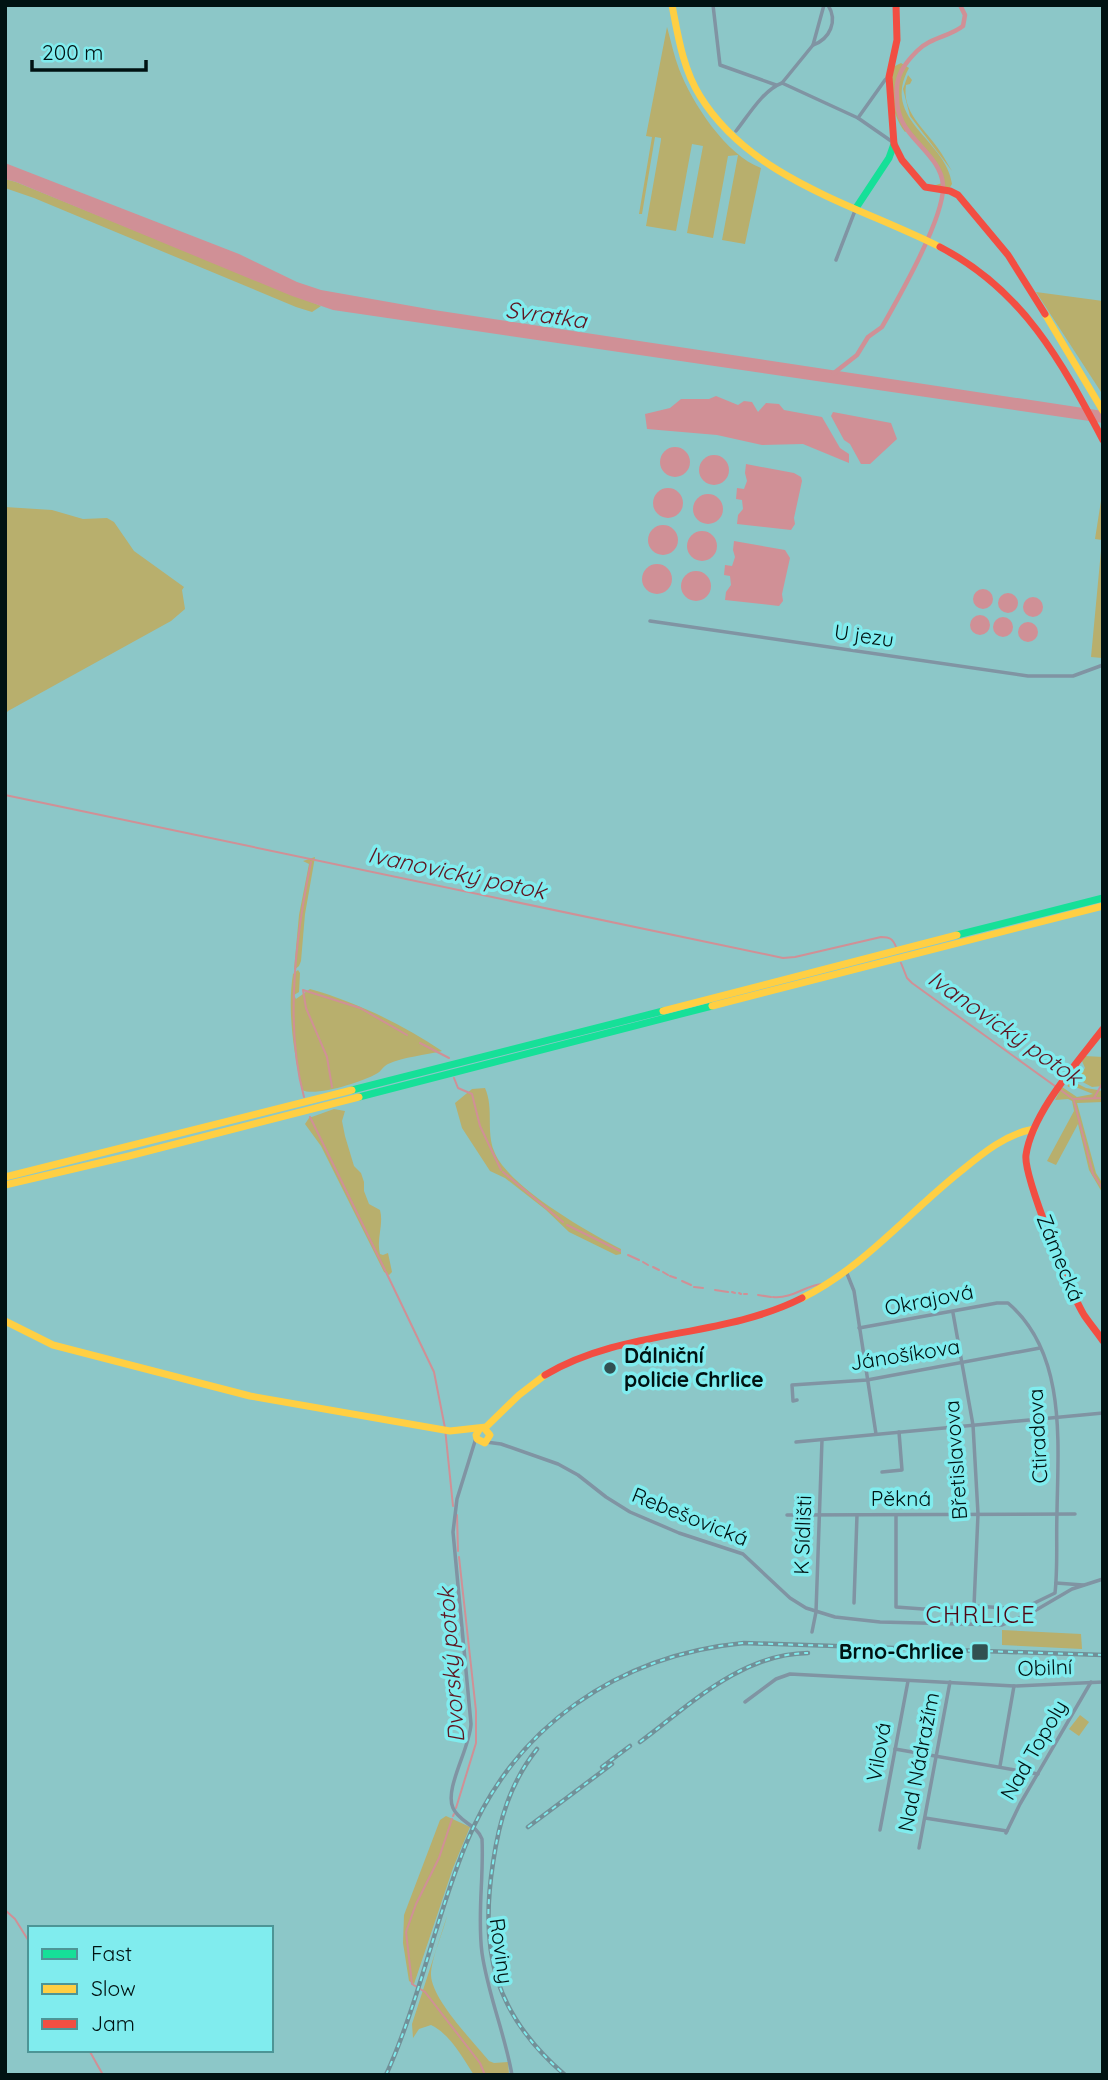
<svg xmlns="http://www.w3.org/2000/svg" width="1108" height="2080" font-family="Quicksand,sans-serif">
<style>
.green{fill:#b8af6d}
.water{fill:#d09096}
.lines{fill:none;stroke-linecap:round;stroke-linejoin:round}
.stream{stroke:#d09096;stroke-width:2}
.canal{stroke:#d09096;stroke-width:4.5}
.street{stroke:#8094a3;stroke-width:3.5}
.fast{stroke:#16e098;stroke-width:7}
.slow{stroke:#ffcf43;stroke-width:7}
.jam{stroke:#f24e42;stroke-width:7}
.rail-casing{stroke:#729098;stroke-width:4.5}
.rail{stroke:#80ecee;stroke-width:2;stroke-dasharray:5;stroke-linecap:butt}
.poi-dot{fill:#315152;stroke:#80ecee;stroke-width:2.5}
.labels{text-anchor:middle;stroke-width:7;stroke-linejoin:round;paint-order:stroke}
.street-label{font-size:21px;fill:#001212;stroke:#80ecee}
.poi-label{font-size:21px;font-weight:bold;fill:#001212;stroke:#80ecee;text-anchor:start}
.water-label{font-size:23px;font-style:italic;fill:#5f1520;stroke:#80ecee}
.quarter-label{font-size:24px;letter-spacing:2px;fill:#4f0916;stroke:#80ecee}
</style>
<rect width="100%" height="100%" fill="#8cc7c8"/>
<!-- green -->
<g class="green">
<path d="M667 27C671 41 674 56 679 69 692 103 726 155 761 168L745 244 722 240 738 155 728 156 713 238 687 233 703 146 692 144 676 231 646 226 661 140V138L655 137 642 214H639L652 137 646 136Z"/>
<path d="M901 63 909 68C880 120 946 139 952 184L949 189H936L933 186 942 183 938 169 908 130 905 132C891 113 889 90 893 67Z"/>
<path d="M908 75 912 80 910 84 906 85C902 112 923 127 937 147 943 155 947 163 952 171L910 116 903 89Z"/>
<path d="M5 179 16 182 321 306 312 312 296 307 34 198 5 188Z"/>
<path d="M1036 292 1103 301V395Z"/>
<path d="M1103 488V658H1102L1091 657 1102 540 1095 539Z"/>
<path d="M5 507 52 510 83 519 107 518 114 522 134 551 184 587 182 590 185 609 171 621 8 711 5 715Z"/>
<path d="M315 857 305 914 301 961 299 966 294 970 299 915 309 864 303 861Z"/>
<path d="M298 970 300 973 299 992 294 995 296 999 310 989C356 1002 402 1024 442 1051 425 1055 404 1057 388 1064 383 1066 381 1072 376 1074 362 1082 315 1097 302 1090 294 1054 287 1011 293 974Z"/>
<path d="M1085 1056 1103 1057V1086L1092 1087 1077 1079 1085 1068 1082 1061Z"/>
<path d="M1070 1080 1086 1088 1103 1091V1102L1077 1103 1096 1173 1103 1184V1194L1089 1170 1078 1124 1056 1165 1047 1161 1074 1111 1072 1101 1068 1099 1055 1100 1062 1087 1077 1097 1093 1094 1073 1086 1068 1087 1067 1082Z"/>
<path d="M485 1088C494 1108 486 1131 494 1151 507 1186 588 1232 621 1249V1254L616 1255 569 1232 546 1210 505 1178 490 1171 462 1128 455 1103 472 1089Z"/>
<path d="M334 1109 345 1111 342 1121 345 1136 354 1166 361 1173 364 1182V1191L369 1204 380 1210C384 1225 376 1239 380 1254L383 1255 388 1253 392 1272 389 1275 384 1272 321 1146 305 1124 309 1118Z"/>
<path d="M1002 1630 1081 1634 1082 1649 1002 1645Z"/>
<path d="M1080 1715 1089 1722 1079 1736 1069 1729Z"/>
<path d="M446 1816 470 1827 453 1868 414 1984 409 1981 403 1943 404 1915 440 1820Z"/>
<path d="M447 1916C443 1933 431 1959 431 1975 432 2000 473 2041 489 2061L494 2063 508 2062 509 2075H474C463 2058 450 2034 431 2025L419 2029 413 2038 412 2024Z"/>
</g>
<!-- water -->
<g class="water">
<path d="M5 163 239 254 297 282 321 290 434 310 1103 411V423L333 310 292 296 16 182 5 179Z"/>
<path d="M716 396 738 405 744 401 752 402 758 412 766 403 779 404 784 410 822 417 840 448 849 454V463L803 444 762 445 717 435 647 429 645 414 670 408 681 399H709Z"/>
<path d="M833 412 891 423 897 439 870 464H861L850 444 844 440 831 416Z"/>
<circle cx="675" cy="462" r="15"/>
<circle cx="714" cy="470" r="15"/>
<path d="M746 464 794 473 801 477 802 481 794 518 795 524 791 530 737 524 738 515 743 509 742 500 736 499 737 488 744 489 747 481 745 473Z"/>
<circle cx="668" cy="503" r="15"/>
<circle cx="708" cy="509" r="15"/>
<circle cx="663" cy="540" r="15"/>
<circle cx="702" cy="546" r="15"/>
<path d="M734 541 785 550 790 558 782 594 783 601 779 606 725 600 726 592 731 585 730 576 724 575 725 565 732 566 735 557 733 550Z"/>
<circle cx="657" cy="579" r="15"/>
<circle cx="696" cy="586" r="15"/>
<circle cx="983" cy="599" r="10"/>
<circle cx="1008" cy="603" r="10"/>
<circle cx="1033" cy="607" r="10"/>
<circle cx="980" cy="625" r="10"/>
<circle cx="1003" cy="627" r="10"/>
<circle cx="1028" cy="632" r="10"/>
</g>
<g class="lines">
<!-- stream -->
<g class="stream">
<path d="M5 795 783 958 795 957 881 937C890 937 893 939 896 947"/>
<path d="M901 963 907 978 912 983 1073 1099 1103 1098"/>
<path d="M420 1043 449 1058"/>
<path d="M454 1078 458 1088 472 1094 480 1126 501 1170"/>
<path d="M332 1087 327 1057 306 1008 303 990 360 1008 407 1035"/>
<path d="M304 1097C284 1024 296 934 311 862"/>
<path d="M1094 1098 1103 1082"/>
<path d="M1074 1101 1093 1174 1103 1189"/>
<path d="M310 1117 385 1270"/>
<path d="M503 1172 563 1222"/>
<path d="M567 1225 620 1251"/>
<path d="M628 1255 639 1260"/>
<path d="M643 1262 648 1265"/>
<path d="M653 1267 659 1270"/>
<path d="M386 1272 434 1372 445 1428 453 1506"/>
<path d="M663 1272 668 1275"/>
<path d="M670 1276 676 1278"/>
<path d="M682 1281 691 1285"/>
<path d="M694 1287 703 1288"/>
<path d="M715 1290 728 1292"/>
<path d="M732 1292 735 1293"/>
<path d="M739 1293 741 1294"/>
<path d="M744 1294H747"/>
<path d="M758 1295 771 1297"/>
<path d="M773 1297C793 1299 805 1285 823 1284"/>
<path d="M457 1515 458 1551"/>
<path d="M456 1808 476 1743V1711L459 1557"/>
<path d="M453 1816 454 1814"/>
<path d="M452 1819 439 1858 416 1904 406 1932 412 1984 425 1992 480 2063 485 2075"/>
<path d="M5 1910 15 1919 30 1943"/>
<path d="M89 2050 103 2075"/>
</g>
<!-- canal -->
<path class="canal" d="M834 373 857 355 868 337 882 327C899 297 945 217 943 185 941 156 906 140 899 113 897 108 897 102 897 97 895 77 903 65 917 51 931 37 949 37 963 26L965 15 960 5"/>
<!-- street -->
<g class="street">
<path d="M713 5 720 65 776 85"/>
<path d="M813 45C830 39 838 21 828 5"/>
<path d="M782 83 858 118 894 143"/>
<path d="M858 118 885 80 889 77"/>
<path d="M736 131C748 116 763 90 782 83L813 45 824 5"/>
<path d="M836 260 856 208"/>
<path d="M650 621 1028 676H1073L1103 665"/>
<path d="M846 1271 854 1291 876 1434"/>
<path d="M953 1313 973 1425 978 1514 974 1606"/>
<path d="M859 1328 997 1303H1008C1067 1353 1058 1443 1057 1512 1056 1539 1058 1567 1055 1593L1022 1609 974 1606 923 1609 896 1607V1515"/>
<path d="M797 1400 793 1401 792 1385 867 1380 1040 1348"/>
<path d="M476 1438 457 1499 453 1532 471 1724C470 1748 444 1789 453 1808 459 1822 477 1825 482 1839 484 1877 477 1915 482 1953 488 1995 505 2034 512 2075"/>
<path d="M486 1442 501 1444 558 1464 578 1475 606 1497 630 1512 679 1533 743 1554 790 1598 806 1608 835 1617 880 1622 1002 1625 1031 1613 1072 1589 1103 1579"/>
<path d="M796 1442 1103 1413"/>
<path d="M882 1472 902 1470 899 1432"/>
<path d="M787 1515 1075 1514"/>
<path d="M1056 1583 1083 1585"/>
<path d="M854 1603 857 1515"/>
<path d="M812 1632 816 1612 822 1440"/>
<path d="M745 1702 776 1679 790 1674 1014 1686 1103 1682"/>
<path d="M895 1749 1038 1774"/>
<path d="M1000 1766 1014 1686"/>
<path d="M925 1818 1007 1831"/>
<path d="M880 1830 908 1681"/>
<path d="M1006 1833 1020 1804 1091 1682"/>
<path d="M919 1848 950 1682"/>
</g>
<!-- fast -->
<g class="fast">
<path d="M856 208 889 158 894 144"/>
<path d="M957 935 1103 898"/>
<path d="M352 1090 663 1011"/>
<path d="M359 1097 712 1006"/>
</g>
<!-- slow -->
<g class="slow">
<path d="M672 5C678 36 683 69 700 96 752 180 857 205 940 247"/>
<path d="M1045 314 1103 411"/>
<path d="M712 1006 1103 906"/>
<path d="M663 1011 957 935"/>
<path d="M5 1177 352 1090"/>
<path d="M5 1185 129 1156 359 1097"/>
<path d="M802 1298C863 1268 908 1213 961 1171 983 1153 1006 1134 1034 1129"/>
<path d="M5 1321 53 1345 250 1396 450 1431 486 1427 519 1395 545 1375"/>
<path d="M479 1430 476 1435 477 1439 485 1443 490 1435 484 1428"/>
</g>
<!-- jam -->
<g class="jam">
<path d="M896 5 897 40 889 77 894 144 902 160 925 187 950 191 958 195 1008 255 1045 314"/>
<path d="M940 247C1023 290 1061 361 1103 440"/>
<path d="M1103 1029C1077 1063 1032 1113 1026 1155 1023 1175 1071 1294 1084 1315 1090 1324 1097 1332 1103 1341"/>
<path d="M545 1375C624 1328 721 1339 802 1298"/>
</g>
<defs>
<g id="rail">
<path d="M640 1742C691 1704 741 1654 808 1653"/>
<path d="M537 1749C510 1783 499 1821 493 1863 479 1952 495 2015 565 2075"/>
<path d="M602 1767 630 1746"/>
<path d="M528 1827 612 1764"/>
<path d="M386 2075C420 2000 435 1919 466 1844 514 1726 619 1655 744 1643L1103 1655"/>
</g>
</defs>
<!-- rail casing -->
<use href="#rail" class="rail-casing"/>
<!-- rail -->
<use href="#rail" class="rail"/>
</g>
<!-- markers -->
<g class="poi-dot">
<circle cx="610" cy="1368" r="7"/>
<rect x="971" y="1643" width="18" height="18" rx="3.5"/>
</g>
<g class="labels">
<!-- street labels -->
<g class="street-label">
<text transform="translate(864 636) rotate(8)" y="7">U jezu</text>
<text transform="translate(1060 1258) rotate(68)" y="7">Zámecká</text>
<text transform="translate(929 1300) rotate(-11)" y="7">Okrajová</text>
<text transform="translate(905 1355) rotate(-9)" y="7">Jánošíkova</text>
<text transform="translate(1038 1436) rotate(-93)" y="7">Ctiradova</text>
<text transform="translate(956 1460) rotate(-94)" y="7">Břetislavova</text>
<text x="901" y="1506">Pěkná</text>
<text transform="translate(690 1517) rotate(22)" y="7">Rebešovická</text>
<text transform="translate(803 1535) rotate(-88)" y="7">K Sídlišti</text>
<text transform="translate(1045 1668) rotate(-2)" y="7">Obilní</text>
<text transform="translate(1034 1750) rotate(-60)" y="7">Nad Topoly</text>
<text transform="translate(879 1752) rotate(-80)" y="7">Vilová</text>
<text transform="translate(919 1762) rotate(-79)" y="7">Nad Nádražím</text>
<text transform="translate(501 1951) rotate(82)" y="7">Roviny</text>
</g>
<!-- poi labels -->
<g class="poi-label">
<text x="624" y="1363">Dálniční<tspan x="624" dy="24">policie Chrlice</tspan></text>
<text x="964" y="1659" text-anchor="end">Brno-Chrlice</text>
</g>
<!-- water labels -->
<g class="water-label">
<text transform="translate(546 315) rotate(8)" y="8">Svratka</text>
<text transform="translate(457 873) rotate(12)" y="8">Ivanovický potok</text>
<text transform="translate(1005 1028) rotate(35)" y="8">Ivanovický potok</text>
<text transform="translate(451 1665) rotate(-94)" y="8">Dvorský potok</text>
</g>
<!-- quarter labels -->
<g class="quarter-label">
<text x="981" y="1623">CHRLICE</text>
</g>
</g>
<!-- border -->
<rect width="1108" height="2080" fill="none" stroke="#001212" stroke-width="14"/>
<!-- legend -->
<rect x="28" y="1926" width="245" height="126" fill="#80ecee" stroke="#4d9596" stroke-width="2"/>
<rect x="42" y="1949" width="35" height="10" fill="#16e098" stroke="#4d9596" stroke-width="2"/>
<text x="91" y="1961" font-size="21" fill="#001212">Fast</text>
<rect x="42" y="1984" width="35" height="10" fill="#ffcf43" stroke="#4d9596" stroke-width="2"/>
<text x="91" y="1996" font-size="21" fill="#001212">Slow</text>
<rect x="42" y="2019" width="35" height="10" fill="#f24e42" stroke="#4d9596" stroke-width="2"/>
<text x="91" y="2031" font-size="21" fill="#001212">Jam</text>
<!-- scale -->
<path d="M32 60v10h114v-10" fill="none" stroke="#001212" stroke-width="3.5"/>
<text x="42" y="60" font-size="21" fill="#001212" stroke="#80ecee" stroke-width="5" paint-order="stroke">200 m</text>
</svg>
